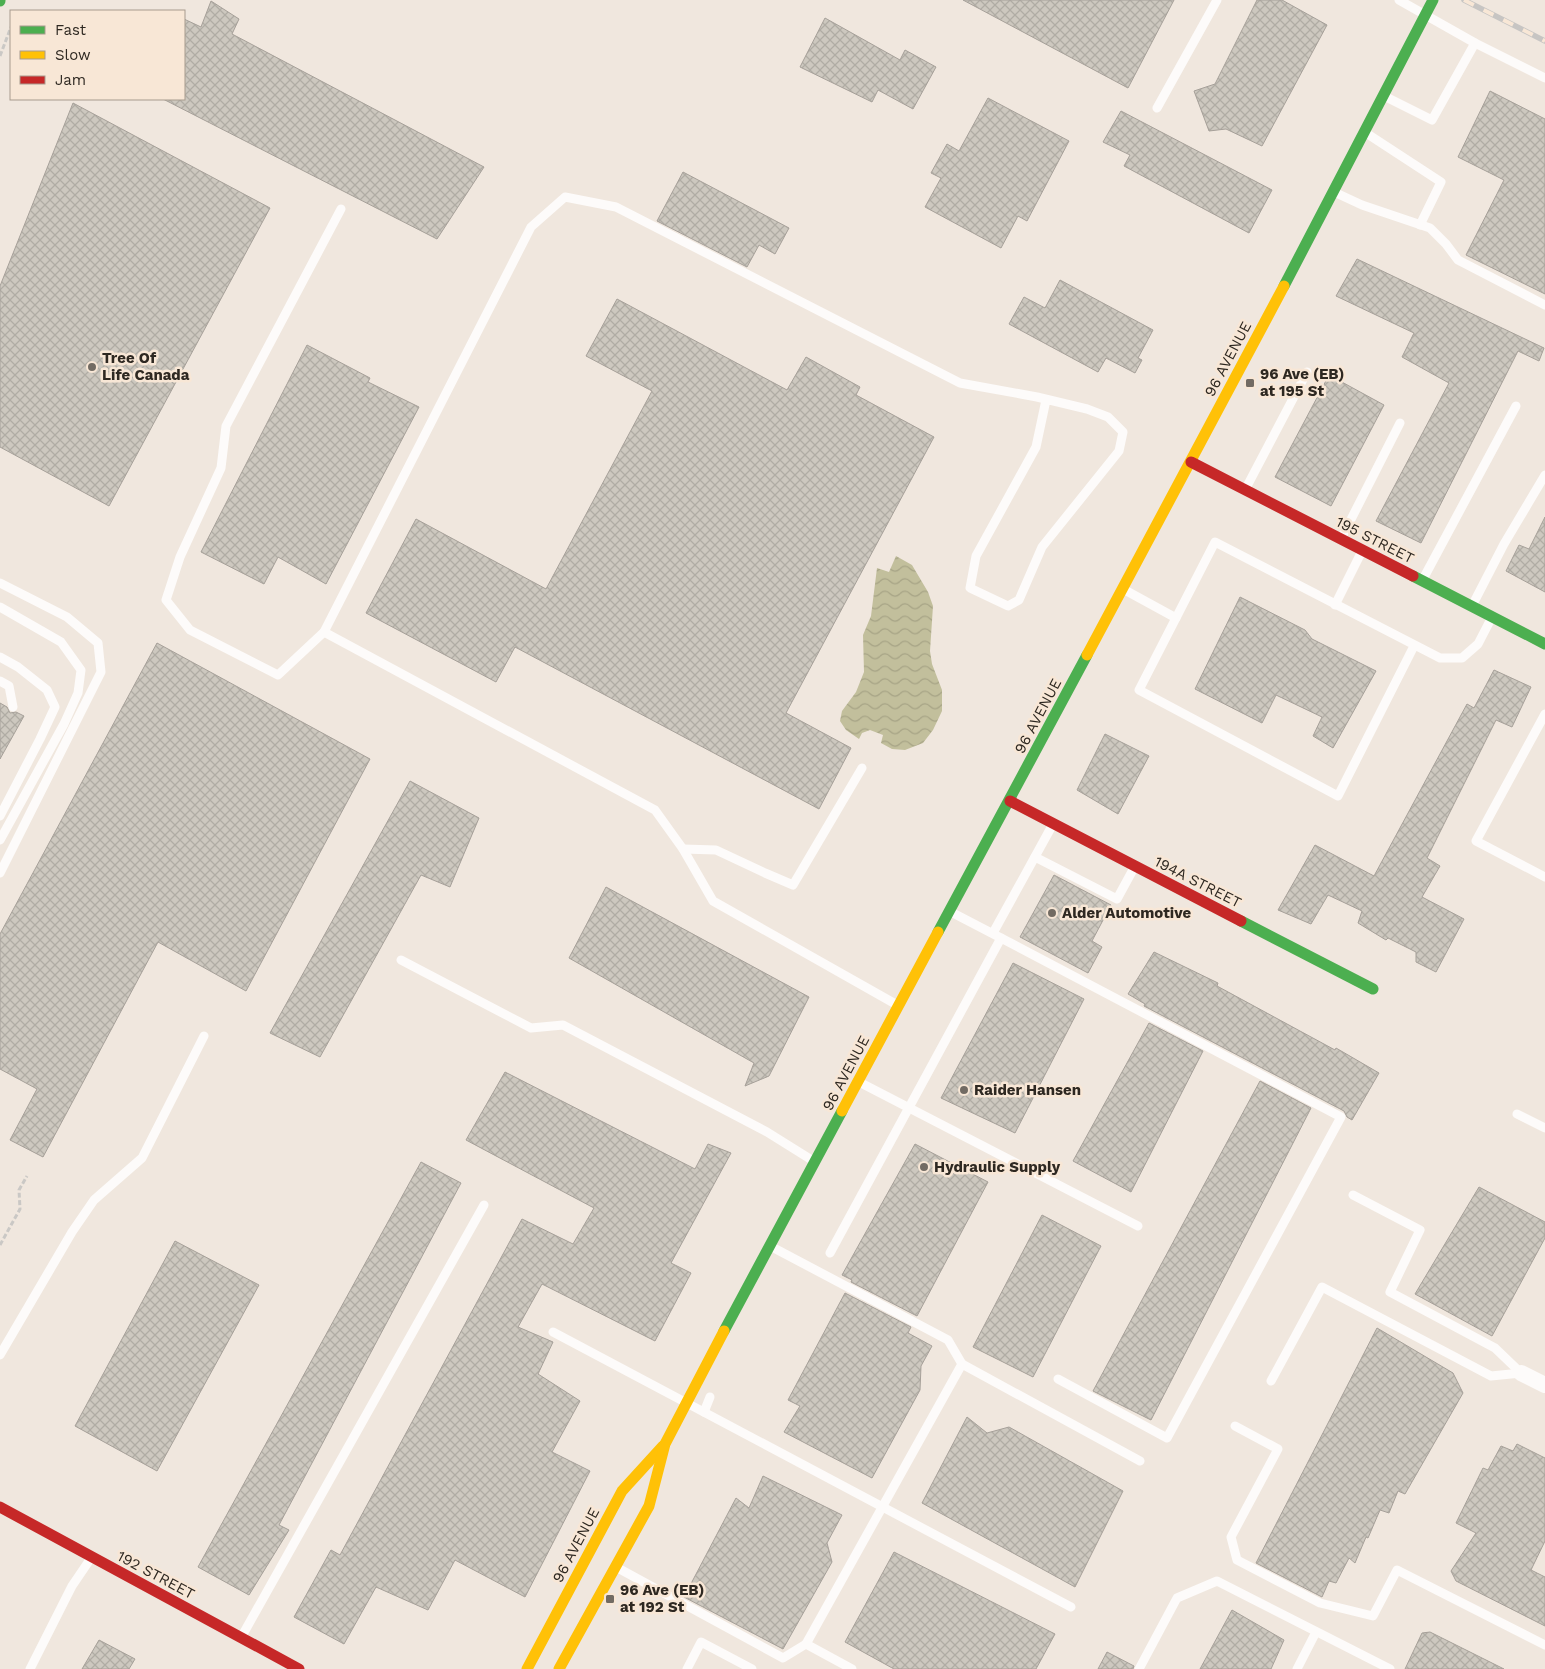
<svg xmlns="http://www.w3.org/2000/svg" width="1545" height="1669" font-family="'Work Sans',sans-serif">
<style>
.water{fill:url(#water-waves)}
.building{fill:url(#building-cross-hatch);stroke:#a6a099}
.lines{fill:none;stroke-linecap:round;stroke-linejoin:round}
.path{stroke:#cac8c5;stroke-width:3;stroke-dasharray:5 2.5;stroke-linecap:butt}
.lane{stroke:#fdfbfa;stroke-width:9}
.street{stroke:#fdfbfa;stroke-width:16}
.fast{stroke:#4caf50;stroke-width:11}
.slow{stroke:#ffc107;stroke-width:11}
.jam{stroke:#c62828;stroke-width:11}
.rail-casing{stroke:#c7c5c3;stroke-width:5.5}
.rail{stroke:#f8e7d6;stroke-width:4;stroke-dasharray:11;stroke-linecap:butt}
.poi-dot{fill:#726b63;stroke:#f8e7d6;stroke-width:2}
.labels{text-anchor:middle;stroke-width:5;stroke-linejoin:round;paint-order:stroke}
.poi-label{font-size:15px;font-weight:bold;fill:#2e2821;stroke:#f8e7d6;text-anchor:start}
.street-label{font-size:15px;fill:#2e2821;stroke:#f8e7d6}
</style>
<defs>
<pattern id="water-waves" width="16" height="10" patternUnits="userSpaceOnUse" patternTransform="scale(1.25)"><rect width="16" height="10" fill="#c2bf9c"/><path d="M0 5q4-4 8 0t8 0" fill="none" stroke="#a7a486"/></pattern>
<pattern id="building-cross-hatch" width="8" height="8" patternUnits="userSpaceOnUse" patternTransform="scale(1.25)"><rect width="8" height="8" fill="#cdc8bf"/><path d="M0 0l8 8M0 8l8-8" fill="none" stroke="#b0aca4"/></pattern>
</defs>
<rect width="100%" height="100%" fill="#f0e7de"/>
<!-- water -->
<path class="water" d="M896 556 912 565 928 592 933 606 930 651 932 664 942 690V711L933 730 923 743 905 750 892 749 881 743 883 735 870 730 862 733 859 739 846 730 840 721 842 711 856 692 864 672 863 635 871 616 877 568 889 572Z"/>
<!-- building -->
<g class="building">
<path d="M963 0H1174L1128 88Z"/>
<path d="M1257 0H1282L1327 25 1262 146 1226 129 1209 131 1194 91 1215 84Z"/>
<path d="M211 1 239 19 232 34 484 167 437 239 163 99H184V19L201 27Z"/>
<path d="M825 18 900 60 905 50 936 67 913 109 878 90 872 102 800 67Z"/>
<path d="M1490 91 1545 119V294L1466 255 1504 180 1458 157Z"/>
<path d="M988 98 1069 141 1027 221 1018 216 1001 248 925 207 941 178 931 173 947 144 959 151Z"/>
<path d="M73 103 270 208 109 506 0 447V286Z"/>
<path d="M1121 111 1272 190 1249 233 1124 166 1130 155 1103 142Z"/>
<path d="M683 172 789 228 775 254 759 245 747 267 657 221Z"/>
<path d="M1357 259 1544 348 1539 361 1518 351 1421 543 1376 521 1449 383 1402 357 1414 333 1336 296Z"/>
<path d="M1060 280 1153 330 1138 358 1142 360 1135 373 1106 358 1098 372 1009 324 1024 297 1045 308Z"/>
<path d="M617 299 787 390 806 357 860 387 856 395 934 437 786 713 851 748 819 809 515 647 496 682 366 613 416 519 546 589 652 391 586 356Z"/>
<path d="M307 345 370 378 368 382 419 407 326 584 278 557 264 584 201 552Z"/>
<path d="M1329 375 1384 405 1331 506 1275 477Z"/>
<path d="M1545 517V592L1506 571 1519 545 1529 549Z"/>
<path d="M1240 597 1305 630 1312 639 1376 671 1333 748 1313 736 1322 717 1276 695 1262 723 1195 689Z"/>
<path d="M157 643 370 759 246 991 158 942 43 1157 10 1140 37 1089 0 1069V934Z"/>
<path d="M1494 670 1531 687 1512 727 1496 720 1427 858 1440 866 1422 897 1464 919 1436 972 1416 962V952L1388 938 1386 940 1358 923 1362 911 1328 895 1311 924 1278 910 1315 845 1374 876 1467 704 1474 708Z"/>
<path d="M0 703 7 707 10 713 16 712 24 716 0 759Z"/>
<path d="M1105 734 1149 756 1118 814 1077 790Z"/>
<path d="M410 781 479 818 450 887 421 875 320 1057 270 1033Z"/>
<path d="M1054 875 1111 905 1092 941 1102 947 1088 973 1020 937Z"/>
<path d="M606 887 809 997 769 1076 745 1086 754 1063 569 958Z"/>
<path d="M1154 952 1218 983 1217 986 1335 1050 1336 1048 1379 1073 1352 1120 1347 1117 1344 1111 1144 1006 1145 1004 1128 994Z"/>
<path d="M1013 963 1084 999 1015 1133 941 1098Z"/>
<path d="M1149 1023 1203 1051 1131 1192 1073 1161Z"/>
<path d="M505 1072 695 1169 708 1144 731 1153 671 1263 691 1273 655 1341 542 1284 518 1327 553 1342 538 1374 580 1401 552 1452 590 1471 525 1597 455 1560 428 1610 376 1587 344 1644 294 1617 331 1550 340 1555 522 1219 573 1244 594 1208 466 1140Z"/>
<path d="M1260 1081 1311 1108 1151 1420 1093 1391Z"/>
<path d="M915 1144 988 1182 917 1316 851 1282 852 1280 842 1275Z"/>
<path d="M421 1162 461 1183 279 1525 289 1530 249 1595 198 1567Z"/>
<path d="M1479 1187 1545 1222V1238L1492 1336 1415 1294Z"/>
<path d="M1042 1215 1101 1246 1033 1377 973 1347Z"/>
<path d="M175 1241 259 1285 157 1471 75 1426Z"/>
<path d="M845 1293 911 1327 908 1333 932 1346 921 1366 920 1390 872 1478 784 1432 800 1406 788 1400Z"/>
<path d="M1377 1328 1453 1373 1463 1393 1405 1494 1398 1491 1389 1513 1380 1510 1368 1538 1366 1537 1355 1563 1349 1558 1336 1583 1329 1581 1322 1597 1256 1563Z"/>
<path d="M967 1417 987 1433 1009 1427 1123 1491 1075 1587 922 1503Z"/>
<path d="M1517 1444 1545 1458V1541L1531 1570 1545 1577V1626L1456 1581 1451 1571 1476 1533 1456 1523 1483 1468 1488 1470 1501 1446 1513 1451Z"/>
<path d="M763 1476 842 1515 827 1543 832 1562 783 1649 684 1597 736 1498 749 1508Z"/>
<path d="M894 1552 1055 1634 1036 1669H894L845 1642Z"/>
<path d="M1232 1610 1284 1640 1271 1669H1200Z"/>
<path d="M1430 1632 1504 1669H1405L1422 1633Z"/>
<path d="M99 1640 135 1659 129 1669H82Z"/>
<path d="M1107 1652 1134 1666 1133 1669H1098Z"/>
</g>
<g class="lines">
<!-- path -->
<g class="path">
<path d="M0 56 11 27"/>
<path d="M0 1245 20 1209 19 1190 27 1176"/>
</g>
<!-- lane -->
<g class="lane">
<path d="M1399 0 1475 43 1545 78"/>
<path d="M1384 96 1432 120 1475 43"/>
<path d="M1157 108 1217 0"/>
<path d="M1366 133 1441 182 1420 225"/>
<path d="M1334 192 1362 205 1430 228 1446 244 1458 260 1545 305"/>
<path d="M341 209 226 426 221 468 180 557 166 600 190 630 278 675 324 632 655 810 683 849 713 901 899 1006"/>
<path d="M1245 490 1307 372"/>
<path d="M1341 539 1400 423"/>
<path d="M1422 581 1516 406"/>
<path d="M0 583 67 617 98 643 101 672 0 873"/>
<path d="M1123 589 1176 618"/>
<path d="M1335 605 1362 551"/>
<path d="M1472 606 1504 544 1545 475"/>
<path d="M0 607 61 642 81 670 78 693 64 724 0 840"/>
<path d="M324 632 531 227 565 197 616 207 960 383 1037 397 1087 409 1108 417 1123 432 1119 451 1042 547 1019 600 1008 606 970 588 976 556 1036 447 1046 400"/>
<path d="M1414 646 1338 796 1139 690 1215 542 1440 658H1462L1478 644 1492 617"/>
<path d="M0 657 18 667 47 690 55 707 40 739 0 816"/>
<path d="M0 681 9 686 13 707"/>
<path d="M1545 714 1476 841 1545 877"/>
<path d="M683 849 716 850 765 873 793 885 862 768"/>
<path d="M1035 857 1117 899 1135 866"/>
<path d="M993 933 1053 824"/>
<path d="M1001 938 1341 1117 1167 1438 1058 1379"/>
<path d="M401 960 531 1028 563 1025 767 1132 815 1162"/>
<path d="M859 1082 1138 1226"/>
<path d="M1517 1114 1545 1128"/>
<path d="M1353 1195 1420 1230 1390 1292 1495 1348 1521 1373"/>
<path d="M772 1247 948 1340 962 1364"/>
<path d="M830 1253 1001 938 951 912"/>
<path d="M553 1332 1071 1607"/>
<path d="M0 1355 72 1232 94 1200 142 1158 204 1036"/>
<path d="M1271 1381 1322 1287 1491 1376 1521 1373"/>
<path d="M704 1412 710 1397"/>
<path d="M1235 1426 1278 1449 1231 1537 1237 1560 1320 1603 1373 1616 1397 1570 1545 1645"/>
<path d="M616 1567 783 1658 806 1644"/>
<path d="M242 1636 484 1205"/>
<path d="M30 1669 72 1586 91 1558"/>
<path d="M687 1669 701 1642 752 1669"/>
<path d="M852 1669 806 1644 962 1364 1140 1461"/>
<path d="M1139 1669 1177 1598 1217 1581 1390 1669"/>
<path d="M1297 1669 1316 1632"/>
</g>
<!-- street -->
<path class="street" d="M1521 1373 1545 1385"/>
<!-- fast -->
<g class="fast">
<path d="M0 0V1"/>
<path d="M1284 286 1433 0"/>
<path d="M1413 576 1545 644"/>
<path d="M1241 921 1373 989"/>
<path d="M938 932 1087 655"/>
<path d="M724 1331 842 1111"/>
</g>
<!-- slow -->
<g class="slow">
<path d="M1087 655 1284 286"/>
<path d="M842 1111 938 932"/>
<path d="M527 1669 622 1491 663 1446"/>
<path d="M559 1669 649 1506 665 1444 724 1331"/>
</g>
<!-- jam -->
<g class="jam">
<path d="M1191 462 1413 576"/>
<path d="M1010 801 1241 921"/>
<path d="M0 1507 299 1669"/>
</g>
<defs>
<path id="rail" d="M1464 0 1545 41"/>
</defs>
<!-- rail casing -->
<use href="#rail" class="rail-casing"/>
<!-- rail -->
<use href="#rail" class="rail"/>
</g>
<!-- markers -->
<g class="poi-dot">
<circle cx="92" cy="367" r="5"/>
<rect x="1245" y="378" width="10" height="10" rx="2.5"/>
<circle cx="1052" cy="913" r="5"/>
<circle cx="964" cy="1090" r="5"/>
<circle cx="924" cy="1167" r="5"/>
<rect x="605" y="1594" width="10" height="10" rx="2.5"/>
</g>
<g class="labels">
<!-- poi labels -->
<g class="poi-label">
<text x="102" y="363">Tree Of<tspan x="102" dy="17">Life Canada</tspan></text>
<text x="1260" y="379">96 Ave (EB)<tspan x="1260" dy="17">at 195 St</tspan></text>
<text x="1062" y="918">Alder Automotive</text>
<text x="974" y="1095">Raider Hansen</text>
<text x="934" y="1172">Hydraulic Supply</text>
<text x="620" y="1595">96 Ave (EB)<tspan x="620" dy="17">at 192 St</tspan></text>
</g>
<!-- street labels -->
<g class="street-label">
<text transform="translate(1228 359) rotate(-62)" y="5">96 AVENUE</text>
<text transform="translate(1375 540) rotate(27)" y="5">195 STREET</text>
<text transform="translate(1038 716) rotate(-62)" y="5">96 AVENUE</text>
<text transform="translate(1198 882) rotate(27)" y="5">194A STREET</text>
<text transform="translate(846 1073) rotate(-62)" y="5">96 AVENUE</text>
<text transform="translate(576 1545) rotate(-62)" y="5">96 AVENUE</text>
<text transform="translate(156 1575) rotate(28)" y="5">192 STREET</text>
</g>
</g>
<!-- legend -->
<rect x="10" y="10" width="175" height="90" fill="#f8e7d6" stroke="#a79b8e"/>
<rect x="20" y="26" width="25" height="8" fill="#4caf50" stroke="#a79b8e"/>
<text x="55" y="35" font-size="15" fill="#2e2821">Fast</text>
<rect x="20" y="51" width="25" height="8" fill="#ffc107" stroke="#a79b8e"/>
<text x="55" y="60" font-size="15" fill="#2e2821">Slow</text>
<rect x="20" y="76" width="25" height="8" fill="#c62828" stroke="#a79b8e"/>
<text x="55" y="85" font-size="15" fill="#2e2821">Jam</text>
</svg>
